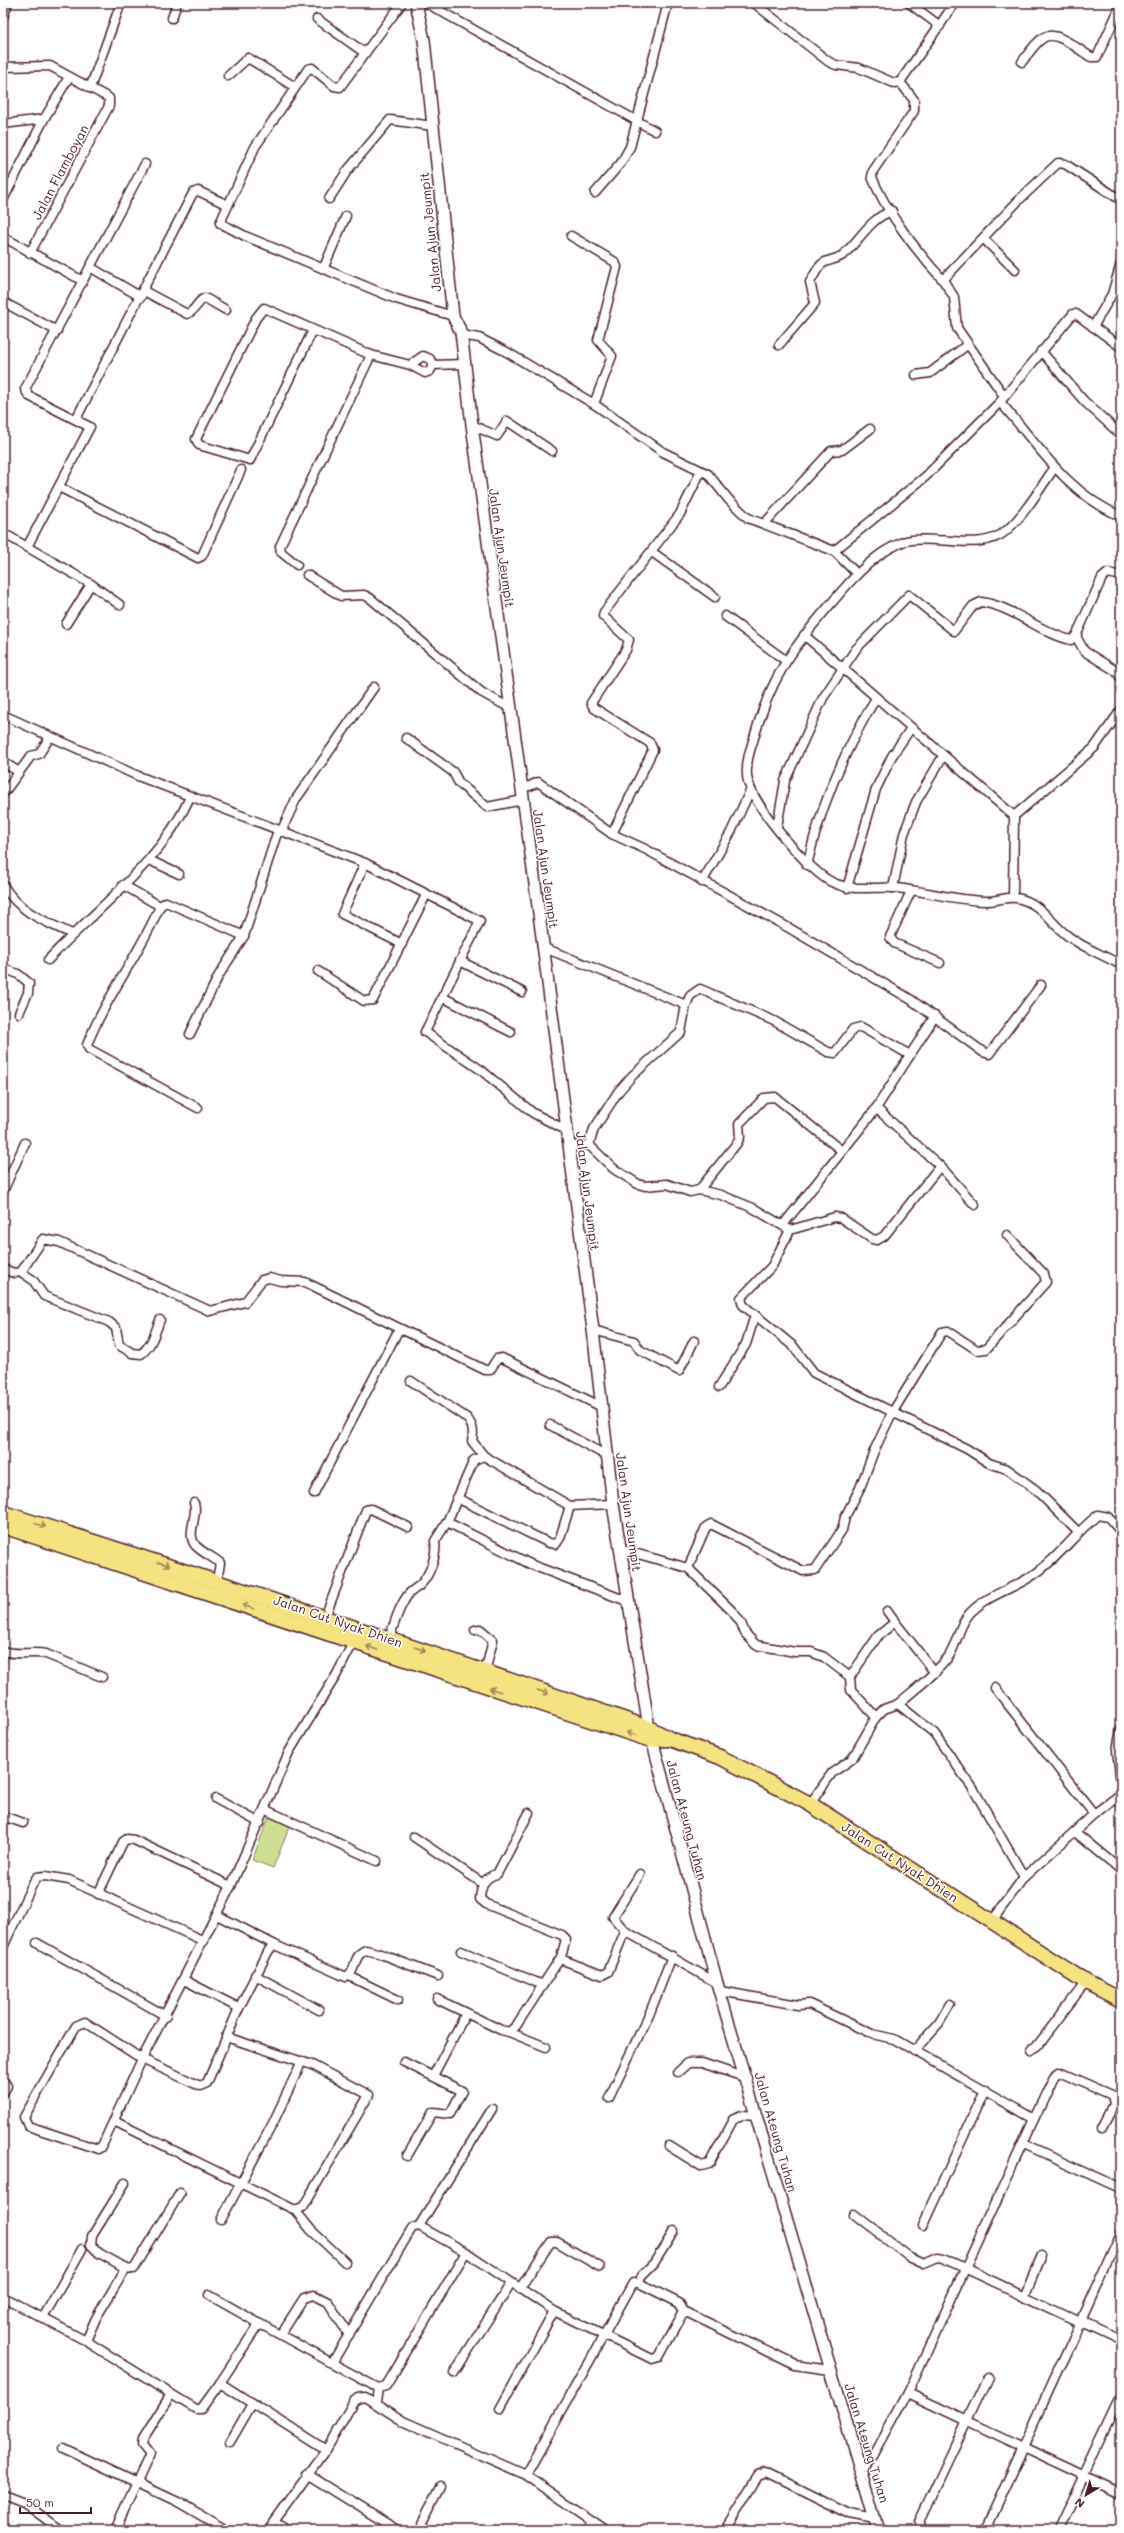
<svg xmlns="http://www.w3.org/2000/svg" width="1124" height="2533" font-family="Mali,sans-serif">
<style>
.green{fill:#cede92;stroke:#8c7e5e}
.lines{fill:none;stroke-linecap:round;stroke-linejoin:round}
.street-casing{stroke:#4a1f2b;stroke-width:11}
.secondary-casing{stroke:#4a1f2b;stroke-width:14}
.highway-casing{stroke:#4a1f2b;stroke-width:17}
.street{stroke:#fff;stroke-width:8}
.secondary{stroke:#fff;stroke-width:11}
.highway{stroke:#f5e382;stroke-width:14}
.oneway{stroke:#a08156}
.labels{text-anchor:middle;stroke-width:3;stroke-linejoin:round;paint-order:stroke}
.street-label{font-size:13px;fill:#4a1f2b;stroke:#fff}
</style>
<rect width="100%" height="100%" fill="#fff"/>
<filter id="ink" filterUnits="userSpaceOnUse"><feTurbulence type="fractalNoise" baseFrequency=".025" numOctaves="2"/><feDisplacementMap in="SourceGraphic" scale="8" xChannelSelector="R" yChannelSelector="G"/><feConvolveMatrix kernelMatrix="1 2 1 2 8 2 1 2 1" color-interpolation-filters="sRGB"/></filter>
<g filter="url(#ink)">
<!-- green -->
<path class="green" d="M269 1817 290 1826 273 1868 252 1860Z"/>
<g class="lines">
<defs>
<g id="street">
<path d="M402 3 340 87 334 86 312 68 308 69 255 147 220 223 245 236 396 299 453 316"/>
<path d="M426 3 655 131"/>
<path d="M754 3 829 62 836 65 859 68 894 83 900 82 955 3"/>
<path d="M909 3 940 26"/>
<path d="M3 17 8 3"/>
<path d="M172 18 177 3"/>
<path d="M317 19 365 53"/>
<path d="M1022 62C1028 54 1035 43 1043 38 1056 29 1080 51 1091 57H1097L1121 5"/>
<path d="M3 67 50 66 109 98V106L30 253"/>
<path d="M228 76 248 58 295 87"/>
<path d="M900 82 914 100V111L873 171 872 177C886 212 918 253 943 280"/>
<path d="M90 88 121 3"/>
<path d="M3 124 44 119"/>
<path d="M595 193 621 163 630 147 668 3"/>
<path d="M329 199 347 171 390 120 433 126"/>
<path d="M3 200 44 119 69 77"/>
<path d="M571 236 615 262 617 267 598 340 612 356 594 404"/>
<path d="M3 237 83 281"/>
<path d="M984 239 1015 270"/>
<path d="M90 267 141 297"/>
<path d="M324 267 346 216"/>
<path d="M144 291 187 314C196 311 197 301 205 298L226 310"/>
<path d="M3 302 57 331"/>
<path d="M1093 327 1112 294 1121 263"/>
<path d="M313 330 250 460 199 445 196 439 256 318 264 308 371 355 410 365"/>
<path d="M461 332 467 336 479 338 505 351 594 404 663 452 708 474 729 500 748 518 834 551 857 574"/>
<path d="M779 345 815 303 810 282C814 276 817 268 822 264 828 259 838 260 844 254 860 240 870 218 892 211"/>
<path d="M1121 347 1076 314H1073L1000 402C1037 443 1068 495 1121 516"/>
<path d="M1041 351 1084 401 1121 435"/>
<path d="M423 356 430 359 433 365 430 371 425 373 410 365Z"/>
<path d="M433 365 464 364"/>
<path d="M916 375 930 373 967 345"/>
<path d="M1004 396 957 328 954 297 943 280 1020 199 1058 163 1065 164 1121 200"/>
<path d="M76 419 193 193 198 191 228 205"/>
<path d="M472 425 497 436 507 421 552 451"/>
<path d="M1055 467C1040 488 1026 513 1007 530 983 552 941 536 911 540 901 541 890 548 882 553 861 568 845 587 829 606 790 651 770 680 754 738 750 750 746 762 747 775 748 801 805 866 828 880 850 893 872 886 896 888 925 891 954 900 984 901 995 902 1006 896 1016 898 1041 902 1049 922 1068 936 1083 948 1104 955 1121 965"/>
<path d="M59 487 198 558 202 556 241 470"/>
<path d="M764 524 831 451 842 450 870 429"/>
<path d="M3 533 91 584 120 605"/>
<path d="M27 547 90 427 29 396 25 389 145 164"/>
<path d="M834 551 925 477 1000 402"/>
<path d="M652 552 715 597"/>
<path d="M297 565 281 552 280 546 371 355"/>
<path d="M307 575 341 596 364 595 370 598 481 692 510 708"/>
<path d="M725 616 785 660"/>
<path d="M66 624 91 584"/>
<path d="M804 635 1014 816 1013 897"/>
<path d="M1076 636 1084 651 1116 671 1121 678"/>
<path d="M3 715 138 776 365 863 480 921 425 1032 481 1070 533 1113 566 1130"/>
<path d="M406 738 453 772 459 783 487 807 523 800"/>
<path d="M3 762 19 772"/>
<path d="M522 787 530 786 538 782 612 834 645 849 789 928 910 999 983 1052 989 1054 1041 985"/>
<path d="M3 794 31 756 39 754 50 737"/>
<path d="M1014 816 1094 748 1121 710"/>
<path d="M777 827 785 781 823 698 856 649 909 595 954 631 973 606 981 602C1013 606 1040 633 1071 640L1076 636 1102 578 1108 573 1121 576"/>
<path d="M281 832 296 799 374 687"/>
<path d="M612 834 653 750 650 743 594 708 591 703 626 650 629 640 603 616 604 612 680 514 701 471"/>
<path d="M149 860 179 874"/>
<path d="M365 863 342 914 402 944"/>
<path d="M807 865C821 804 844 751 876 698"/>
<path d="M702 882 731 832 750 791"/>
<path d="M3 885C19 912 44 921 72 934"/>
<path d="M123 885 160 906 166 902 244 936"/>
<path d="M847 888 876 789 892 756 911 728"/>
<path d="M893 888 904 834 916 802 943 756"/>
<path d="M911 891 890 937 894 943 940 963"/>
<path d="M160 906C140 954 106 996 87 1045L89 1049 198 1108"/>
<path d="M542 947 686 1005 690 996 700 989 774 1021 828 1052 835 1053 853 1029 861 1027 910 1055"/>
<path d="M48 960C96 908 161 863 190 797"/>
<path d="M460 961 522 992"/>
<path d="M3 968 18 974 29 983 28 993 19 1013"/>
<path d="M318 971 364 1001 373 1000 426 895"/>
<path d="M442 997 511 1032"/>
<path d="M190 1034 219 975 244 936 278 830"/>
<path d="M876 1108 940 1166 975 1205"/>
<path d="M589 1145 594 1129 618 1092 632 1076 681 1032 686 1005"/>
<path d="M568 1146 589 1145 614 1169 638 1184 645 1186 667 1184 690 1192 699 1190 721 1195 753 1208 790 1230 772 1266 741 1298 743 1305 793 1346 814 1373 967 1449 989 1463 1007 1469 1036 1490 1077 1531"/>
<path d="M699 1190 737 1143 740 1137 739 1124 764 1098 775 1097 842 1151"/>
<path d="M3 1191 25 1143"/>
<path d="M783 1225 875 1110 935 1016"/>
<path d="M790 1230 835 1217 841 1218 872 1239 877 1240 884 1236 940 1166"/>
<path d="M3 1269 14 1273 21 1272 43 1239 59 1242 210 1311 245 1302 262 1280 269 1278 281 1281 305 1282 485 1370H490L497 1359 502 1358 602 1407"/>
<path d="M21 1272 33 1280 44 1296 109 1322 116 1328 119 1345 132 1353 141 1354C152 1346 155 1332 160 1320"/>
<path d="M593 1330 634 1341 640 1350 679 1371 694 1341"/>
<path d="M411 1381 467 1418C473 1426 474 1431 472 1441L484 1456"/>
<path d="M719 1387 746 1344 755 1315"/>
<path d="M550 1425 607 1456"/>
<path d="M314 1493 399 1329"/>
<path d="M457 1498 549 1543 556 1544 560 1538 570 1506"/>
<path d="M194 1503C199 1516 185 1534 196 1546 203 1553 213 1557 220 1563L217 1581"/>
<path d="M447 1522 532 1565 627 1601"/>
<path d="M620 1549 688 1568 733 1612 741 1623 745 1633 756 1645 795 1652H811L824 1657 850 1677 851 1690 876 1717"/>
<path d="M688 1568 706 1527 711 1524 803 1571 815 1570 842 1530 845 1517 860 1488 874 1451 892 1413 942 1332 948 1331 977 1350 986 1349 1046 1282 1044 1274 1007 1235"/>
<path d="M887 1611 895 1622"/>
<path d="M325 1617 366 1510 371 1509 408 1527"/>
<path d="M475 1630 480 1629 493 1640 485 1672"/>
<path d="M389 1638C394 1626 397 1612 404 1601 408 1593 412 1591 419 1586 430 1576 437 1555 435 1541L447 1522 474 1460 484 1456 570 1506 613 1504"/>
<path d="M3 1651C18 1656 31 1651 46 1654L102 1677"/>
<path d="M850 1677 878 1636 895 1622 935 1673"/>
<path d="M995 1688 1094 1814"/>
<path d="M898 1704C915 1689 935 1675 949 1656 958 1642 958 1626 970 1613 989 1593 1018 1588 1039 1571 1062 1554 1076 1532 1098 1515L1108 1517 1121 1532"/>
<path d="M1121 1729 1117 1750 1121 1783"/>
<path d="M216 1799 260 1823"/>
<path d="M810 1804 832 1773 852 1759 876 1717 884 1709 898 1704 934 1733 974 1790 1024 1877"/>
<path d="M266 1810 377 1861"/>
<path d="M529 1813 497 1874C484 1877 481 1886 480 1899L486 1904 562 1935 566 1939 561 1957 563 1960 602 1975 608 1972 625 1931"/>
<path d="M3 1816 23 1823"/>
<path d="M1075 1832 1121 1870"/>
<path d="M414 1837 482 1883"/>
<path d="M640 1874 613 1917 625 1931 717 1983"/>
<path d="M98 1894 123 1842 127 1839 134 1840 231 1886"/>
<path d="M217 1915 275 1945"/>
<path d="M992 1921 1024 1877 1094 1814 1121 1794"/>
<path d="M37 1943 166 2016"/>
<path d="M3 1947 33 1883 37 1877 45 1876 69 1880 204 1941"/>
<path d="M461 1951 543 1985"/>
<path d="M255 1975 319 2010"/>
<path d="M349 1976 398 2000"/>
<path d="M184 1980 239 2008 207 2083 200 2086 142 2059 85 2022 76 2026 24 2117 28 2126 98 2149 102 2146 142 2059 231 1886 289 1752 337 1674 355 1639"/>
<path d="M720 1991 798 2005 809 2004 872 2034 894 2039 1034 2119"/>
<path d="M437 1999 501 2030 509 2032 516 2026 561 1957"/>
<path d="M239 2008 269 1950 275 1945 346 1977C357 1972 352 1955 366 1950L378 1953 438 1976"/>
<path d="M509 2032 546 2047"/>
<path d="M1030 2050 1037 2046 1086 1982"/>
<path d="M914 2051 939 2023 950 2004"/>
<path d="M404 2062 462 2091 450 2114 433 2112 407 2156"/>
<path d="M678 2072 688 2063H702L747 2078"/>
<path d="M433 2076 466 2013"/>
<path d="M3 2080 7 2086 3 2093"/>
<path d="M609 2098 651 2010 672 1956"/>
<path d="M114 2121 295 2210 303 2207 369 2095 312 2065 226 2037"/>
<path d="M1024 2144 1121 2188"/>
<path d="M669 2146 701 2166 709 2164 734 2118 742 2115 757 2116"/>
<path d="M295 2210 311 2230 345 2262"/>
<path d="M854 2214 908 2256 923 2263 937 2257 943 2258 1121 2341"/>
<path d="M221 2220 273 2123 302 2061"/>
<path d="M923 2225 985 2090"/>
<path d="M419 2226 492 2109"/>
<path d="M126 2268 134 2269 180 2193"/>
<path d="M639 2283 679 2303 684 2311"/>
<path d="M520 2288 551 2242H557L600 2267"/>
<path d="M209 2295 262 2325"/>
<path d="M1024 2296 1041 2256"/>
<path d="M3 2297 86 2341 171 2394 143 2439 142 2444 150 2454 115 2530"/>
<path d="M43 2318 82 2249"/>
<path d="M281 2334 304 2298 314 2295 328 2302 349 2335"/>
<path d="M86 2341 96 2318 126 2268 99 2253 91 2245 92 2236 125 2183"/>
<path d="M332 2363 412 2228 419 2226 466 2252 554 2311 652 2359 659 2357 684 2311 795 2365 830 2370"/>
<path d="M454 2373 511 2283"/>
<path d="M220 2383 257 2327 262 2325 378 2388"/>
<path d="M908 2393 1121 2493"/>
<path d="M171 2394 196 2409H201L220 2383 326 2450"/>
<path d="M376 2403 378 2388 386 2386 466 2252"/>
<path d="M500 2409 554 2311"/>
<path d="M230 2442 252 2404"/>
<path d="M63 2448 178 2502 226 2530"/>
<path d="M861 2471 873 2457 908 2393 1034 2119 1054 2076 1059 2072 1112 2095 1114 2104 1102 2127"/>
<path d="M307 2474 397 2530"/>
<path d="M526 2475 633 2283H639L641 2276 654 2263 674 2231"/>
<path d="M3 2495 24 2503 61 2530"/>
<path d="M274 2522 287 2530"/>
<path d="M268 2530 326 2450 354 2401 359 2398 365 2397 403 2421 526 2475 606 2530"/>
<path d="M418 2530 441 2486"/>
<path d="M587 2530 592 2521"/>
<path d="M725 2530 758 2476 766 2473 849 2514 875 2519"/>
<path d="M920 2530 919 2522 988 2376"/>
<path d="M985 2530 1121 2233"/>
<path d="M1058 2530 1121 2396"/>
</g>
<path id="secondary" d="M416 3 424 40 453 316 461 332 472 425 538 906 593 1330 613 1504 649 1728 717 1983 878 2530"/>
<g id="highway">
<path d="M3 1513C219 1581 434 1654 649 1728L670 1739 720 1757 810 1804 1086 1982 1121 2000"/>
<path d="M3 1526 651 1740 668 1739"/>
</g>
</defs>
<!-- street casing -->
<use href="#street" class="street-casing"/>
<!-- secondary casing -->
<use href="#secondary" class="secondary-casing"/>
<!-- highway casing -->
<use href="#highway" class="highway-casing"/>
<!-- street -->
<use href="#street" class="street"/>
<!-- secondary -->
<use href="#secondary" class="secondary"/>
<!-- highway -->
<use href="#highway" class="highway"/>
</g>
<!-- one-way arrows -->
<defs><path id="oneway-shaft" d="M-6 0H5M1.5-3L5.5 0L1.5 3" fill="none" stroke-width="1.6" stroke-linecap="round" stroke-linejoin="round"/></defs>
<g class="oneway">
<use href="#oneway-shaft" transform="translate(40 1525) rotate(17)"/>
<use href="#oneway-shaft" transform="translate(164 1564) rotate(17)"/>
<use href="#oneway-shaft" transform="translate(248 1607) rotate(-162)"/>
<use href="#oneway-shaft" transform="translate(372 1648) rotate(-161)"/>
<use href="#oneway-shaft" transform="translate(420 1649) rotate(19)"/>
<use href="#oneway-shaft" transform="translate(495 1690) rotate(-162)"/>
<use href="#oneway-shaft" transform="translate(543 1692) rotate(19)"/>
<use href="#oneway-shaft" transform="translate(632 1734) rotate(-162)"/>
</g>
</g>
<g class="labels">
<!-- street labels -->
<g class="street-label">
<text transform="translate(60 172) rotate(-62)" y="5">Jalan Flamboyan</text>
<text transform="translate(430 232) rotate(-96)" y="5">Jalan Ajun Jeumpit</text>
<text transform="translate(502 548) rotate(82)" y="5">Jalan Ajun Jeumpit</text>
<text transform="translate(546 869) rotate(82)" y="5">Jalan Ajun Jeumpit</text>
<text transform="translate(588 1191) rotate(83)" y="5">Jalan Ajun Jeumpit</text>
<text transform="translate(629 1512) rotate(82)" y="5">Jalan Ajun Jeumpit</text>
<text transform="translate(338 1621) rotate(19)" y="5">Jalan Cut Nyak Dhien</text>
<text transform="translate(687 1820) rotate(75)" y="5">Jalan Ateung Tuhan</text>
<text transform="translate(900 1862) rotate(33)" y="5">Jalan Cut Nyak Dhien</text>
<text transform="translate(776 2132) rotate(74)" y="5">Jalan Ateung Tuhan</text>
<text transform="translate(867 2443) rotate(73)" y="5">Jalan Ateung Tuhan</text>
</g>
</g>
<!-- margin -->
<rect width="1124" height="2533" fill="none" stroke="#fff" stroke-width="16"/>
<rect x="8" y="8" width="1108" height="2517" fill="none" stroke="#4a1f2b" stroke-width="1.5" filter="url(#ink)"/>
<!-- north arrow -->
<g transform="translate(1086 2495) rotate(218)" stroke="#ffffff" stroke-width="3" paint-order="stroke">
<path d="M0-3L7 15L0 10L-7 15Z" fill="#4a1f2b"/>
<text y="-6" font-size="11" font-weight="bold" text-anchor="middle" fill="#4a1f2b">N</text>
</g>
<!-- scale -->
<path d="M20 2507v6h71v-6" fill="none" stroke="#4a1f2b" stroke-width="2"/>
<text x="26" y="2507" font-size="12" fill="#4a1f2b" stroke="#ffffff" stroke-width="3" paint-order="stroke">50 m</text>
</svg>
